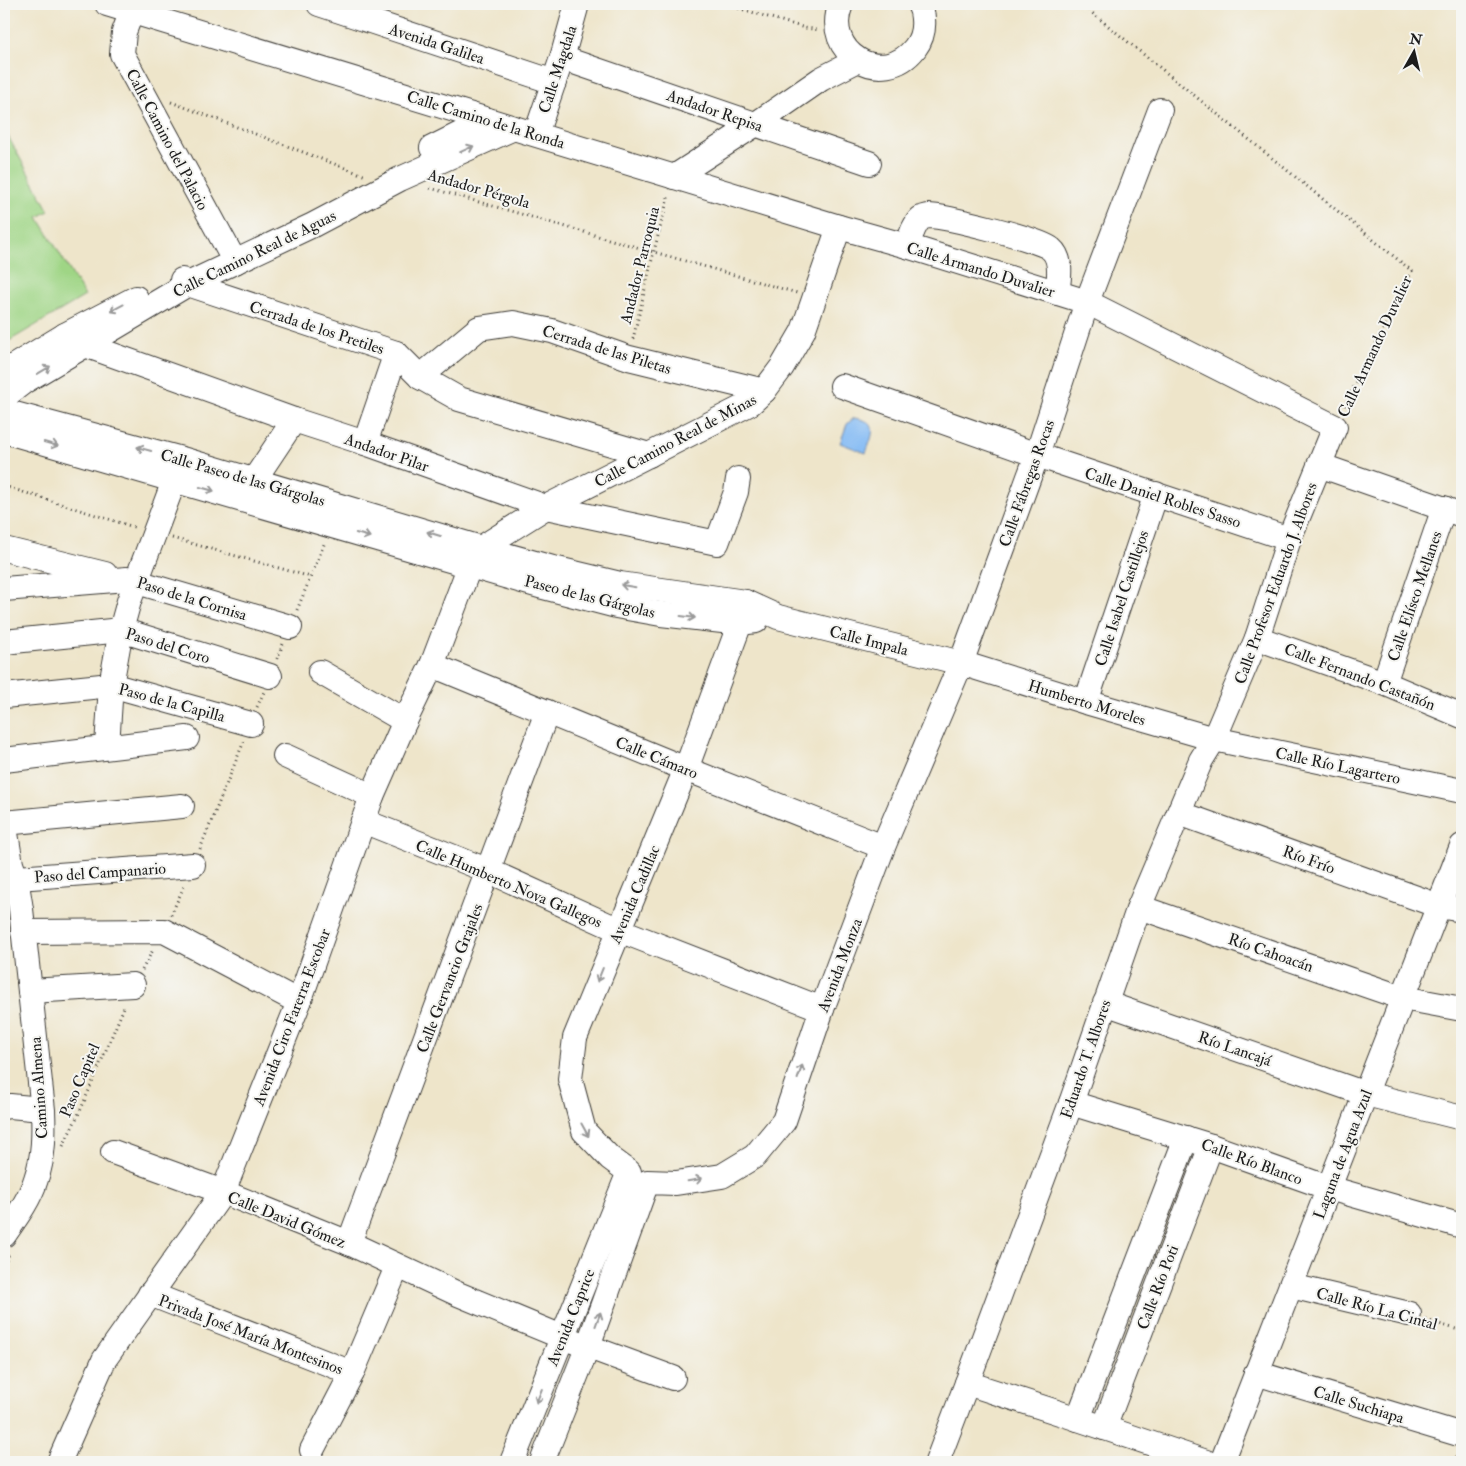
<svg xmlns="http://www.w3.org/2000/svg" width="1466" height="1466" font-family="'IM FELL Double Pica',serif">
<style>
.green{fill:#9fd585;stroke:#5e7850}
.water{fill:#85bbf4;stroke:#506c88}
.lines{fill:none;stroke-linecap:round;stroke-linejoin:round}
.minor-casing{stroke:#3c3a36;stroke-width:26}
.path{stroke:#3c3a36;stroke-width:3;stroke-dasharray:1 4;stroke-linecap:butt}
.minor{stroke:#fff;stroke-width:24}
.oneway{stroke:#999}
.labels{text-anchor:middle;stroke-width:4;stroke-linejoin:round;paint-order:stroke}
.street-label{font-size:16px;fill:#1c1c1c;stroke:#f6f6f2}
</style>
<rect width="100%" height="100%" fill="#f6f6f2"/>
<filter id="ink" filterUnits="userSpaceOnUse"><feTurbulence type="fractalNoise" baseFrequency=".02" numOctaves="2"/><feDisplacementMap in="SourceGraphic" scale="10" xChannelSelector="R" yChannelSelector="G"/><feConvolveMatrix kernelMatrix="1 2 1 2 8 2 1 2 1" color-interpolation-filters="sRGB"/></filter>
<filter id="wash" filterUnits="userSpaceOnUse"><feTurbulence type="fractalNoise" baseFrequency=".0096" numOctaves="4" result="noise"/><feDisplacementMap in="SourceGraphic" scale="20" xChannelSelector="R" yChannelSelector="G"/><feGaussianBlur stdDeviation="1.12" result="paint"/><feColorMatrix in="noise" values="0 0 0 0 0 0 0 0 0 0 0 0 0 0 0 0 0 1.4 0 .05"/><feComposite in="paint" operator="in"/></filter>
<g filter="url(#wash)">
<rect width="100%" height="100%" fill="#eee5ca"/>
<!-- green -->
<path class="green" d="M4 129 49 211 38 217 85 296 4 344Z"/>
<!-- water -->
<path class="water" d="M854 418C880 421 873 434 866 453L840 443 847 424Z"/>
</g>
<g filter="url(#ink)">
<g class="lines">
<defs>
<g id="minor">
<path d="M107 4 839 227 907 246 1087 302 1335 427 1289 539 1257 638 1214 739 1201 760 1139 907 1071 1103 967 1383 937 1462"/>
<path d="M319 4 554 82"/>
<path d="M841 4C821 53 883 89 915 48 921 40 924 29 923 19 923 14 921 8 919 4"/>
<path d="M132 11 124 32 122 54 235 262"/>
<path d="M562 58 869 163"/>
<path d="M536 134 562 58 577 4"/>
<path d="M432 148 488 120"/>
<path d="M674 177 756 124 821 79 858 60"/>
<path d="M907 246C910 238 914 224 921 218 922 218 927 216 928 216 944 216 1040 239 1051 249 1063 259 1059 280 1057 293"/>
<path d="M182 280 188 284 396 353 420 377 459 399 649 455"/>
<path d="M65 335 85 345 294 420 365 443 546 507 717 543 736 492 738 479"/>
<path d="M4 372 65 335 136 298"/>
<path d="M420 377 479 328 513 323 552 331 629 358 764 391"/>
<path d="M842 386 1037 455 1289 539"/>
<path d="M4 397 25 381 188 284 313 225 400 179 514 128"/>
<path d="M4 411 182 459 481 548 553 568 620 584 745 602 778 617 961 663 1086 702 1214 739 1462 791"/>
<path d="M4 431 543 587 616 606 661 614 740 623 756 621"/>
<path d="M365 443 396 353"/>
<path d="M1319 465 1462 515"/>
<path d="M254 480 294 420"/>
<path d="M4 549 105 574"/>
<path d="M4 589 127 579 290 627"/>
<path d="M1257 638 1384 683 1462 716"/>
<path d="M4 642 121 630 270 676"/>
<path d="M432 665 686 769 883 847"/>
<path d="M320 672 405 721"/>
<path d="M1384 683 1444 508"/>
<path d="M4 696 111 685 251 724"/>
<path d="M1086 702 1156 494"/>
<path d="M107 746 111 685 121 630 129 601 180 465"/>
<path d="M285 756 372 796"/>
<path d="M4 760 187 738"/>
<path d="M1179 813 1439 906 1462 910"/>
<path d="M4 821 11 864 16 878 21 909 43 1110C44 1133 44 1156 36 1179 30 1199 16 1218 4 1235"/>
<path d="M363 821 489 871 619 930 822 1009"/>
<path d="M4 823 182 806"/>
<path d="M4 879 193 865"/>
<path d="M1139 907 1403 998 1462 1009"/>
<path d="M23 932 164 931 299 1002"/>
<path d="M30 991 133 985"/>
<path d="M1105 1003 1366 1094 1462 1118"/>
<path d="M1071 1103 1211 1146 1329 1188 1462 1226"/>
<path d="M4 1107 10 1106 31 1108"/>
<path d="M113 1152 223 1192 349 1243 458 1294 562 1337 673 1378"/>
<path d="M349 1243 547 712"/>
<path d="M1291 1286 1409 1314"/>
<path d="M150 1294 352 1373"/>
<path d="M1256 1373 1462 1435"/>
<path d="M967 1383 1078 1419 1206 1462"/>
<path d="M1078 1419 1186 1138"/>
<path d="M1104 1428 1211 1146"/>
<path d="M312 1450 352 1373 397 1267"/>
<path d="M59 1462 104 1360 223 1192 299 1002 372 796 405 721 432 665 470 565 481 548 546 507 751 403 764 391 782 367 803 331 839 227"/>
<path d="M512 1462 629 1172 610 1158 584 1131 570 1079 575 1038 686 769 740 623 745 602"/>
<path d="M542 1462 588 1346 647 1182 676 1183 722 1176 755 1156 784 1121 822 1009 883 847 961 663 1037 455 1087 302 1160 110"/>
<path d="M1222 1462 1462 846"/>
</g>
</defs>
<!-- minor casing -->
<use href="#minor" class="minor-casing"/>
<!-- path -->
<g class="path">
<path d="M724 4 805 28 820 30"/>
<path d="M1081 4 1412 271 1343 409"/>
<path d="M171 102 366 176"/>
<path d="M430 188 797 293"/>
<path d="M633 339 654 251 669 194"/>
<path d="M4 486 137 528"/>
<path d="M172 538 311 577"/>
<path d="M297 610 325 542"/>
<path d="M277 659 283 644"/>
<path d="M257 707 264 692"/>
<path d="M200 849 244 741"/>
<path d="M171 915 185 884"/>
<path d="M142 970 153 950"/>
<path d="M63 1146 81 1109 125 1005"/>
<path d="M4 1265 10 1252"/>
<path d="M1426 1320 1462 1331"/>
<path d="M1455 1462 1458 1453"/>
</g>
<!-- minor -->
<use href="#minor" class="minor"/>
</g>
<!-- one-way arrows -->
<defs><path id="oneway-shaft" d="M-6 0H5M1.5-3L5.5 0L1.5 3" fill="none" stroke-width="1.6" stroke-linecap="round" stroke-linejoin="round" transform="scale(1.25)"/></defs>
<g class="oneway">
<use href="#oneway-shaft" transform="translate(467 149) rotate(-24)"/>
<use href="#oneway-shaft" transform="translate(117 308) rotate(152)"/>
<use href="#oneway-shaft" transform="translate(44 370) rotate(-31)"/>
<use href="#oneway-shaft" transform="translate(51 444) rotate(16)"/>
<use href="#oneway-shaft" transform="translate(144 449) rotate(-165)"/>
<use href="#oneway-shaft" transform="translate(207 489) rotate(16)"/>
<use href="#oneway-shaft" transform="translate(434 534) rotate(-163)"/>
<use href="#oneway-shaft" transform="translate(363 535) rotate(16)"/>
<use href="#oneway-shaft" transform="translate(628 586) rotate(-171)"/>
<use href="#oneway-shaft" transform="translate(688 617) rotate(7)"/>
<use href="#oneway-shaft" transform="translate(600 975) rotate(112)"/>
<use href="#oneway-shaft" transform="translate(800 1072) rotate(-71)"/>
<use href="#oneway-shaft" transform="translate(585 1130) rotate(61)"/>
<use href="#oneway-shaft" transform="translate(695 1180) rotate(-9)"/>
<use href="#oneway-shaft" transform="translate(598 1319) rotate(-70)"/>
<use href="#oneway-shaft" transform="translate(539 1396) rotate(112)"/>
</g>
</g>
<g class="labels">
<!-- street labels -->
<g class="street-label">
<text transform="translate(437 43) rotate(18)" y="6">Avenida Galilea</text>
<text transform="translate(557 69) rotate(-72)" y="6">Calle Magdala</text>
<text transform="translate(715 110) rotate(19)" y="6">Andador Repisa</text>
<text transform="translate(486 119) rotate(17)" y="6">Calle Camino de la Ronda</text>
<text transform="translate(168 139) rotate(62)" y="6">Calle Camino del Palacio</text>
<text transform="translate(479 188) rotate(16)" y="6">Andador Pérgola</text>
<text transform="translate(254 253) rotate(-26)" y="6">Calle Camino Real de Aguas</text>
<text transform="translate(639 265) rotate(-76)" y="6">Andador Parroquia</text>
<text transform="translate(981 269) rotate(17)" y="6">Calle Armando Duvalier</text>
<text transform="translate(317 327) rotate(18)" y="6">Cerrada de los Pretiles</text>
<text transform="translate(1374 346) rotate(-65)" y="6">Calle Armando Duvalier</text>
<text transform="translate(607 349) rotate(17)" y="6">Cerrada de las Piletas</text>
<text transform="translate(675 440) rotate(-28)" y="6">Calle Camino Real de Minas</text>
<text transform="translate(387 452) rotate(19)" y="6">Andador Pilar</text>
<text transform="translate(243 477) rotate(16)" y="6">Calle Paseo de las Gárgolas</text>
<text transform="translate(1026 483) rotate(-70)" y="6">Calle Fábregas Rocas</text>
<text transform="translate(1163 497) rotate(18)" y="6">Calle Daniel Robles Sasso</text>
<text transform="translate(1275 583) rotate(-70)" y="6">Calle Profesor Eduardo J. Albores</text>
<text transform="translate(590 596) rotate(14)" y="6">Paseo de las Gárgolas</text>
<text transform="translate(1414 596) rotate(-71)" y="6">Calle Elíseo Mellanes</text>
<text transform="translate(192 598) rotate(17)" y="6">Paso de la Cornisa</text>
<text transform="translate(1121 598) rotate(-72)" y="6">Calle Isabel Castillejos</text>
<text transform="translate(869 640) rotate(14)" y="6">Calle Impala</text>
<text transform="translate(168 645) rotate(17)" y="6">Paso del Coro</text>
<text transform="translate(1360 676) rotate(21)" y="6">Calle Fernando Castañón</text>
<text transform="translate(172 702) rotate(15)" y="6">Paso de la Capilla</text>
<text transform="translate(1087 702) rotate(17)" y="6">Humberto Moreles</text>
<text transform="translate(657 757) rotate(22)" y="6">Calle Cámaro</text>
<text transform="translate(1338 765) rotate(12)" y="6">Calle Río Lagartero</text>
<text transform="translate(1309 859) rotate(20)" y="6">Río Frío</text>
<text transform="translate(100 872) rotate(-4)" y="6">Paso del Campanario</text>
<text transform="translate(509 883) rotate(23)" y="6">Calle Humberto Nova Gallegos</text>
<text transform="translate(634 894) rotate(-67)" y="6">Avenida Cadillac</text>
<text transform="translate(1271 952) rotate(19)" y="6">Río Cahoacán</text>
<text transform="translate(839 965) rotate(-69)" y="6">Avenida Monza</text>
<text transform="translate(449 978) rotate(-69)" y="6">Calle Gervancio Grajales</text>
<text transform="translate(291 1017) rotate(-69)" y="6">Avenida Ciro Farerra Escobar</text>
<text transform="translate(1235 1048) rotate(19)" y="6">Río Lancajá</text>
<text transform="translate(1085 1059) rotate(-71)" y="6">Eduardo T. Albores</text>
<text transform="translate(79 1080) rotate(-67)" y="6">Paso Capitel</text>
<text transform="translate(38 1088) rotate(-94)" y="6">Camino Almena</text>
<text transform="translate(1342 1154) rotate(-69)" y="6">Laguna de Agua Azul</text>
<text transform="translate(1252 1161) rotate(20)" y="6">Calle Río Blanco</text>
<text transform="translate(287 1219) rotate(22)" y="6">Calle David Gómez</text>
<text transform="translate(1157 1287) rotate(-69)" y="6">Calle Río Poti</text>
<text transform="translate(1377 1308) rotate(15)" y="6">Calle Río La Cintal</text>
<text transform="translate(570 1317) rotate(-68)" y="6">Avenida Caprice</text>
<text transform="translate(251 1334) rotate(21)" y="6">Privada José María Montesinos</text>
<text transform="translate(1359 1404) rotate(17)" y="6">Calle Suchiapa</text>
</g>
</g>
<!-- margin -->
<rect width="1466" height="1466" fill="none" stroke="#f6f6f2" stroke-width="20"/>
<!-- north arrow -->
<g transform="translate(1414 52) rotate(8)" stroke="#f6f6f2" stroke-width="4" paint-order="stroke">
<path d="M0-4L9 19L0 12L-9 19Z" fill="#1c1c1c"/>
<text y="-8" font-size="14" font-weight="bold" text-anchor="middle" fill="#1c1c1c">N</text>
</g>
</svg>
